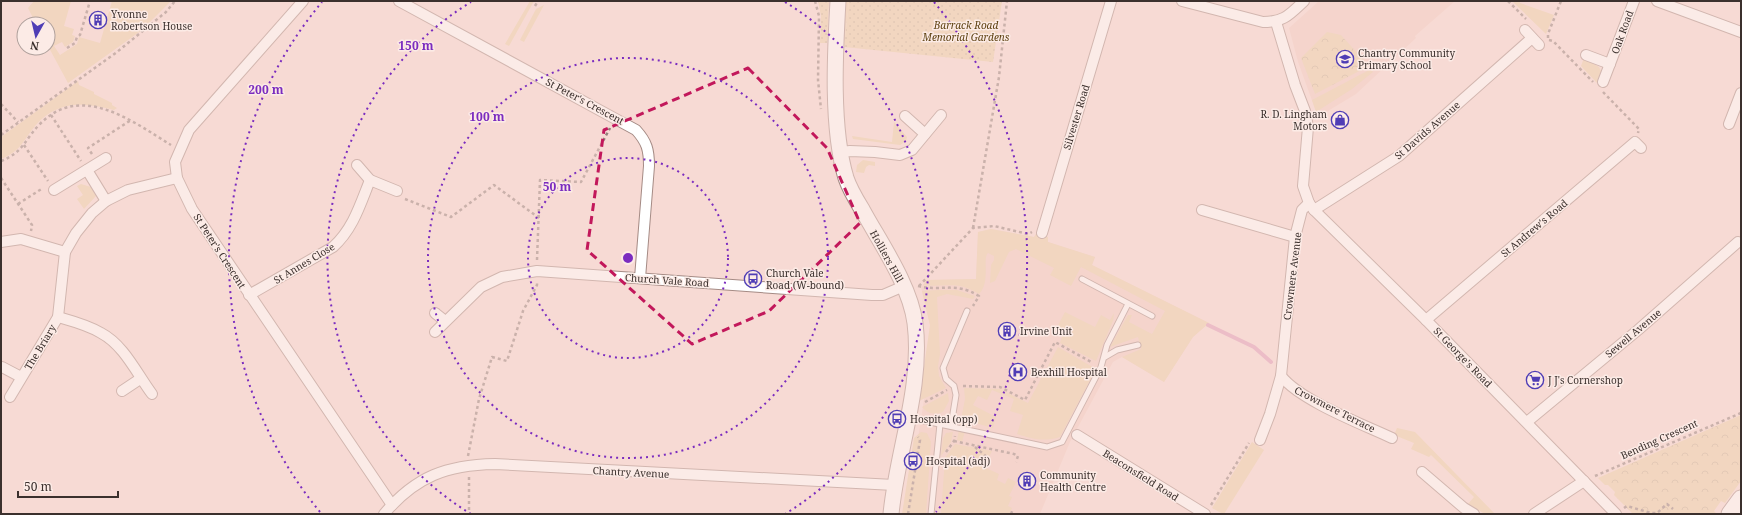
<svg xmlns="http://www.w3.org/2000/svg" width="1742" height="515" font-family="'Noto Serif',serif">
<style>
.built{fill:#f1cdc4}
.grass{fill:#ead0a9}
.park{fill:url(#park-crowns)}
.garden{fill:url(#garden-dots)}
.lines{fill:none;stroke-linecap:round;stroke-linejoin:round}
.stream{stroke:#dd99b9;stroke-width:4}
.lane-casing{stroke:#a58b85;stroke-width:7}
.street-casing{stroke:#a58b85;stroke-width:12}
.secondary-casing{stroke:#a58b85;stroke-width:17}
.primary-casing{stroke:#a58b85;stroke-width:19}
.path{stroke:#927f7a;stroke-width:2.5;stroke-dasharray:3 3;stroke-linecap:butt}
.lane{stroke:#fff;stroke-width:5}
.street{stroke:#fff;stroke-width:10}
.secondary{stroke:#fff;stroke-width:15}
.primary{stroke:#fff;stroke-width:17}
.marked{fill:none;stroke:#c2185b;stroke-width:3;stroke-dasharray:8 5;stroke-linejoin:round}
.ring{fill:none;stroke:#7b2cbf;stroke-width:2;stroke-dasharray:2 4}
.labels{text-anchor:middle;stroke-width:3;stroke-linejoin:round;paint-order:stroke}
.poi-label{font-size:10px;fill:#3b302d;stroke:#fcebe6;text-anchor:start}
.park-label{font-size:10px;font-style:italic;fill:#5e4212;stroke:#fcebe6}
.street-label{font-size:10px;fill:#3b302d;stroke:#fcebe6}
.centre{fill:#7b2cbf;stroke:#fcebe6;stroke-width:2}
.ring-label{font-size:12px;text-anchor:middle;font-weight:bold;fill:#7b2cbf;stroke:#fcebe6;stroke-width:3;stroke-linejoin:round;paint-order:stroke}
</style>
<defs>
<pattern id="park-crowns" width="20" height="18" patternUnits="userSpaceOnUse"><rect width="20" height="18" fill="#ead0a9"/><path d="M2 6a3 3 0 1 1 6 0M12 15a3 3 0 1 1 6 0" fill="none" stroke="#cab392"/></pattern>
<pattern id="garden-dots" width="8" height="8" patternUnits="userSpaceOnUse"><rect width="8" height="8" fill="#ead0a9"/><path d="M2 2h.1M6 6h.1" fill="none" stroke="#cab392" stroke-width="1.8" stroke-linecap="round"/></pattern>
</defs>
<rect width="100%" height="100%" fill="#f7dad4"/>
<!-- built -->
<g class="built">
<path d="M1319 1H1455L1415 36 1416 38 1356 94 1318 117 1298 62 1289 28Z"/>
<path d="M991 229 1034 237 1036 234 1048 237V242L1095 257 1092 265 1209 323 1193 337 1164 382 1122 357 1113 362 1070 442 1040 514H906L932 349 930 325 921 287 927 280 976 279 978 232Z"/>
</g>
<!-- grass -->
<g class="grass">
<path d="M34 1H71L64 26 74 29 72 35 75 36 73 42 65 47 62 42 54 46 60 55 77 44 79 37 100 43 112 1H171L142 30 68 83 48 46V24H36L28 8Z"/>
<path d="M530 1H534L509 46 505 44Z"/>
<path d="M846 1H849L844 47H843Z"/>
<path d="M1512 1H1520V3L1554 15 1546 34Z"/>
<path d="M544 5 524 42 520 40 536 9Z"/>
<path d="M1584 58 1599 67 1601 71 1597 83 1581 66Z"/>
<path d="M1371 69 1373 72 1352 89 1316 112 1312 100Z"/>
<path d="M78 81 79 85 94 92V94L112 103V105L117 108 114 110C85 102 57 100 35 126 22 142 21 151 1 159V137Z"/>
<path d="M894 122 907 137 906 141 900 145 853 139 852 136 892 142Z"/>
<path d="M863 160 875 162V166L869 165 866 167 864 173 856 172 857 165Z"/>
<path d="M81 184 91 187 96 196 84 209 77 199 83 195 77 186Z"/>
<path d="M991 229 1034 237 1036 234 1048 237V242L1095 257 1092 265 1209 323 1193 337 1164 382 1122 357 1141 349 1138 337 1110 347 1128 315H1132L1129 322 1152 334 1165 311 1081 267 1071 286 1050 275 1054 268 1016 249 1009 252 995 281 990 283 991 265 994 260V256L988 253C982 258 991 282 979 294 956 280 946 288 923 285L927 280 976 279 978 232Z"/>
<path d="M938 290H957L975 296 973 299 947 294 937 297 940 354 938 366 939 376 946 388 919 401 930 325 922 291Z"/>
<path d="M1065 312 1095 327 1101 315 1110 320 1114 313 1113 321 1096 361 1060 343 1062 336 1055 331Z"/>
<path d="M1058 347 1096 369 1060 437C1044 442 1033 439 1017 434L1023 415 1010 411 1014 399 992 390 987 400 978 396 973 405 996 417 993 428 968 421 962 442 957 440 965 399 964 388 1000 389 1028 403Z"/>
<path d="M948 393 949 401 943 412C934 415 928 414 922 407Z"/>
<path d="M1397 428 1415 432 1495 514H1485L1468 504 1474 497 1431 455 1429 457 1411 449 1414 443 1394 435Z"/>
<path d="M921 432 927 433 931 442 926 514H902L914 438Z"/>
<path d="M953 432 951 442 941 456 943 438 946 433Z"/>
<path d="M1252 442 1264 450 1224 514H1223L1212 508Z"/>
<path d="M955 444 992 451 984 467 999 474 997 480 1005 484 1008 478 1016 482 1009 496 1012 497 1008 506 1012 508 1009 514H941L945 458Z"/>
</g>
<!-- park -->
<g class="park">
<path d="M1327 32 1341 35 1369 66 1315 94 1301 58Z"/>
<path d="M1741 415V481L1725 503 1721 501 1714 511 1717 514H1633L1614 495 1615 492 1608 485H1605L1598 478Z"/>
</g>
<!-- garden -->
<g class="garden">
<path d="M818 1H829L827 43H820L821 16Z"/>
<path d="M849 1H1002L993 62 844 47Z"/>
</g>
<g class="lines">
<!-- stream -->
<path class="stream" d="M1208 325 1254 347 1271 362"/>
<defs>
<g id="lane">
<path d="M1082 279 1152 316"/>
<path d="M1105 357 1117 350 1138 345"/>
<path d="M911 418 1047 447 1062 442 1101 367 1107 345 1128 304"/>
<path d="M951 426 956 395 954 386 946 379 943 368 967 311"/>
<path d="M931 514 940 424"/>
</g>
<g id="street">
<path d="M303 1 189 130 175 162 177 178 192 209 392 505"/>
<path d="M399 1 636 130C647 142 649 150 649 166L640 278"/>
<path d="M1182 1 1263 22C1284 22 1289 15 1304 1"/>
<path d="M1657 1 1741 32"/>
<path d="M1525 30 1539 45"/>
<path d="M1586 55 1610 64"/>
<path d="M1603 82 1634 1"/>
<path d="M905 116 925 134"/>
<path d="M1729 124 1741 93"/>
<path d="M841 152 850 151 875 152 900 155 912 150 941 115"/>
<path d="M357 165 370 180 397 191"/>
<path d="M87 170 106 201"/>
<path d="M54 190 106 158"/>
<path d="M1309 203 1314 210 1426 320 1616 514"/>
<path d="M1202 210 1295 237"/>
<path d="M1314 210 1399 156 1532 38"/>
<path d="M1042 233 1111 1"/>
<path d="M1 242 21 239 65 252"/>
<path d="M249 295 333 247C353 229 360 205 370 180"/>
<path d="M435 313 445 321"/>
<path d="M58 317C72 321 88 325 101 333 124 345 137 374 152 394"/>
<path d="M1426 320 1635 142 1641 148"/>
<path d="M435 332 481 287 502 277 537 271 872 295H883L904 286"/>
<path d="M2 367 21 377"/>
<path d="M1281 376C1301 401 1362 424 1392 438"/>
<path d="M122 391 140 379"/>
<path d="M10 397 58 317 65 252 76 233 92 213 106 201 128 190 177 178"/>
<path d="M1527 422 1638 330 1738 242"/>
<path d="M1077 435 1205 514"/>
<path d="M1260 440 1270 414 1281 376 1295 237 1302 210 1309 203 1303 186 1308 127 1305 111 1295 85 1276 22"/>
<path d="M1422 472 1464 508 1474 514"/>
<path d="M384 514C416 476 447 465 495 464L894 485"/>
<path d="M1534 514 1584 481"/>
</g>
<path id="secondary" d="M838 1C835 53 831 128 846 178 850 190 857 201 863 211 881 244 910 285 915 323 923 387 897 451 891 514"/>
<path id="primary" d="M1730 514 1741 499"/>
</defs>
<!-- lane casing -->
<use href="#lane" class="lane-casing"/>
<!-- street casing -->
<use href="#street" class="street-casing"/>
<!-- secondary casing -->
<use href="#secondary" class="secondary-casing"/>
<!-- primary casing -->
<use href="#primary" class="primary-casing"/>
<!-- path -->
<g class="path">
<path d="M815 1 819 16 818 80 821 109"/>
<path d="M1508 1 1526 19"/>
<path d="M535 6 538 1"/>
<path d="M1548 38V34L1561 1"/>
<path d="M1549 40 1553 41 1593 82"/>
<path d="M67 48 75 43 77 37 80 35 90 1"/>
<path d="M1603 92 1639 129 1638 133"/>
<path d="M1 104 18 122"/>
<path d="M51 115 81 161"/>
<path d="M1 135 117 52 166 12 175 1"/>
<path d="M24 145 48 181"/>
<path d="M92 154 88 148 131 120"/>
<path d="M1 161C24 152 24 140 40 124 81 82 132 121 171 145"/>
<path d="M1 178 32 225 31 231"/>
<path d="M405 199 451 217 494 185 539 218"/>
<path d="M18 204 43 188"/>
<path d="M973 228 999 77 1007 1"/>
<path d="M537 260 540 180 581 182 610 128"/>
<path d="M918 286C942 292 954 281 979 296L973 306"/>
<path d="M919 286 973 228 994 226 1028 234 1032 232"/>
<path d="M963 386 1000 387 1025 400 1055 342 1093 363"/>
<path d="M925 402 947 390"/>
<path d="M954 441 1014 454 1018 456 1016 462"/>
<path d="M975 447 988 458"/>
<path d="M946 452 954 441 955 436"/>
<path d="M468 456 479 399 492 357 507 361 523 311 537 285V281"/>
<path d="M1595 476 1741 413"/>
<path d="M469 477V514"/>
<path d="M1211 505 1249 443"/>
<path d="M1624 508 1627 506 1651 513H1657L1667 504 1673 509"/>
<path d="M908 514 920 440 918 437"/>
<path d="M1011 514 1013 509"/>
</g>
<!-- lane -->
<use href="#lane" class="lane"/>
<!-- street -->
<use href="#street" class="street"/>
<!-- secondary -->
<use href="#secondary" class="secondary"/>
<!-- primary -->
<use href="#primary" class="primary"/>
</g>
<!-- marked area -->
<path d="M0 0H1742V515H0ZM748 68 827 148 860 223 769 311 692 344 587 250 604 130Z" fill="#f7dad4" fill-opacity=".55" fill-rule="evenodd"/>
<path class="marked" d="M748 68 827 148 860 223 769 311 692 344 587 250 604 130Z"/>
<!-- distance rings -->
<g class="ring">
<circle cx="628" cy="258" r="100"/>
<circle cx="628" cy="258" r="200"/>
<path d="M471 514A300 300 0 0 1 471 2M785 2A300 300 0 0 1 785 514"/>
<path d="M320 512A399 399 0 0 1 322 2M934 2A399 399 0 0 1 936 512"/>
</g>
<!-- icons -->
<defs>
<symbol id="building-ring" viewBox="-11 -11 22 22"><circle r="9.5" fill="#fcebe6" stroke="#4f3db5" stroke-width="1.5"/><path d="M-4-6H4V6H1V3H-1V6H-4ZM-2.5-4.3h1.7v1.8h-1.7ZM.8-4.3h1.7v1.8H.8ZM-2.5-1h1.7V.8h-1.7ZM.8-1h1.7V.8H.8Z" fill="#4f3db5"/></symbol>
<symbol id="school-ring" viewBox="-11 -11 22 22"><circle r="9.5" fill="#fcebe6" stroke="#4f3db5" stroke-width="1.5"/><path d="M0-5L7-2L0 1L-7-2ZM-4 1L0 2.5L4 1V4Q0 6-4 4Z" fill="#4f3db5"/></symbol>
<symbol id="shop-ring" viewBox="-11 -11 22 22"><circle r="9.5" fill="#fcebe6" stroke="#4f3db5" stroke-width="1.5"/><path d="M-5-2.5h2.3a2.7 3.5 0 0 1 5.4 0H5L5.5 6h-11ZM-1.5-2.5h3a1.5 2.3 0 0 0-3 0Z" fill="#4f3db5"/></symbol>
<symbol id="bus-ring" viewBox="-11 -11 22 22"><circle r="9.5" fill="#fcebe6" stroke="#4f3db5" stroke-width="1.5"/><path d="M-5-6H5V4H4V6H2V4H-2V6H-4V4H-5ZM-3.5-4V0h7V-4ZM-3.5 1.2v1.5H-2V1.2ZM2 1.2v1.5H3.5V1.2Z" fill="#4f3db5"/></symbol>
<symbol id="hospital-ring" viewBox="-11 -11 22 22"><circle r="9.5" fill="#fcebe6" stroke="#4f3db5" stroke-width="1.5"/><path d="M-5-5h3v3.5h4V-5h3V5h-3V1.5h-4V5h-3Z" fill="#4f3db5"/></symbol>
<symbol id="supermarket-ring" viewBox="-11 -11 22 22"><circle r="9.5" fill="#fcebe6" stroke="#4f3db5" stroke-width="1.5"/><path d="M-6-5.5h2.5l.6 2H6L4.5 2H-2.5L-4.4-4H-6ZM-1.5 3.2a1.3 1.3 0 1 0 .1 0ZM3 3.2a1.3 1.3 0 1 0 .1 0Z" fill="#4f3db5"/></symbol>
</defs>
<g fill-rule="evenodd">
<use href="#building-ring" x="88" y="10" width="20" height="20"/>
<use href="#school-ring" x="1335" y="49" width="20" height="20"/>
<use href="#shop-ring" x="1330" y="110" width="20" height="20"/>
<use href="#bus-ring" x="743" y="269" width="20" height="20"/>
<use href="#building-ring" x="997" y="321" width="20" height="20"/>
<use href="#hospital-ring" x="1008" y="362" width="20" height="20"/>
<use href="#supermarket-ring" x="1525" y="370" width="20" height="20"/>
<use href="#bus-ring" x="887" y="409" width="20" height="20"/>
<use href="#bus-ring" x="903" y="451" width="20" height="20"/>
<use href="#building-ring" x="1017" y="471" width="20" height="20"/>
</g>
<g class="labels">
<!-- poi labels -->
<g class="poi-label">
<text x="111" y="18">Yvonne<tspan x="111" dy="12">Robertson House</tspan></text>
<text x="1358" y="57">Chantry Community<tspan x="1358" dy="12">Primary School</tspan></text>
<text x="1327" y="118" text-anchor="end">R. D. Lingham<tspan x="1327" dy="12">Motors</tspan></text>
<text x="766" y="277">Church Vale<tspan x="766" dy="12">Road (W-bound)</tspan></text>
<text x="1020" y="335">Irvine Unit</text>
<text x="1031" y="376">Bexhill Hospital</text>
<text x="1548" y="384">J J's Cornershop</text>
<text x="910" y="423">Hospital (opp)</text>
<text x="926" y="465">Hospital (adj)</text>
<text x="1040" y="479">Community<tspan x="1040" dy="12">Health Centre</tspan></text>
</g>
<!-- park labels -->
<g class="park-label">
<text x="966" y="29">Barrack Road<tspan x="966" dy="12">Memorial Gardens</tspan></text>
</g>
<!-- street labels -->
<g class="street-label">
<text transform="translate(1622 32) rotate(-70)" y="4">Oak Road</text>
<text transform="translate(585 101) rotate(28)" y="4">St Peter's Crescent</text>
<text transform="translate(1076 117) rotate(-73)" y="4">Silvester Road</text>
<text transform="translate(1427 130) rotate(-41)" y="4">St Davids Avenue</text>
<text transform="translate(1534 228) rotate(-40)" y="4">St Andrew's Road</text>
<text transform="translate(220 251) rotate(57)" y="4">St Peter's Crescent</text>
<text transform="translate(887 256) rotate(61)" y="4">Holliers Hill</text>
<text transform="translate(304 263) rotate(-31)" y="4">St Annes Close</text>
<text transform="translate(1292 276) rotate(-83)" y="4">Crowmere Avenue</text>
<text transform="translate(667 280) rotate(4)" y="4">Church Vale Road</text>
<text transform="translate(1633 333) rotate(-40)" y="4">Sewell Avenue</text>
<text transform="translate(40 347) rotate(-59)" y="4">The Briary</text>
<text transform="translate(1463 357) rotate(46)" y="4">St George's Road</text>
<text transform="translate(1335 409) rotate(27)" y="4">Crowmere Terrace</text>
<text transform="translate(1659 439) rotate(-24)" y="4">Bending Crescent</text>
<text transform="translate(631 472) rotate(3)" y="4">Chantry Avenue</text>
<text transform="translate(1141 475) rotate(32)" y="4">Beaconsfield Road</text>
</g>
</g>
<circle cx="628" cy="258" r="6" class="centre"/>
<g class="ring-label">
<text x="416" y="50">150 m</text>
<text x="266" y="94">200 m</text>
<text x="487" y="121">100 m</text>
<text x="557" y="191">50 m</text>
</g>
<!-- border -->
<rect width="1742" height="515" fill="none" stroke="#3b302d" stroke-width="4"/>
<!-- north arrow -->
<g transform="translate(36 36) rotate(188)"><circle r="19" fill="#fcebe6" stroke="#afa09c"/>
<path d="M0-3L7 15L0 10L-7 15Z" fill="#4f3db5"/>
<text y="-6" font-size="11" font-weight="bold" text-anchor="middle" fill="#3b302d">N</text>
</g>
<!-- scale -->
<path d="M18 491v6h100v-6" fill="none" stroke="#3b302d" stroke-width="2"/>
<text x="24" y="491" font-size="12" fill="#3b302d" stroke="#fcebe6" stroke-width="3" paint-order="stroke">50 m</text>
</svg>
